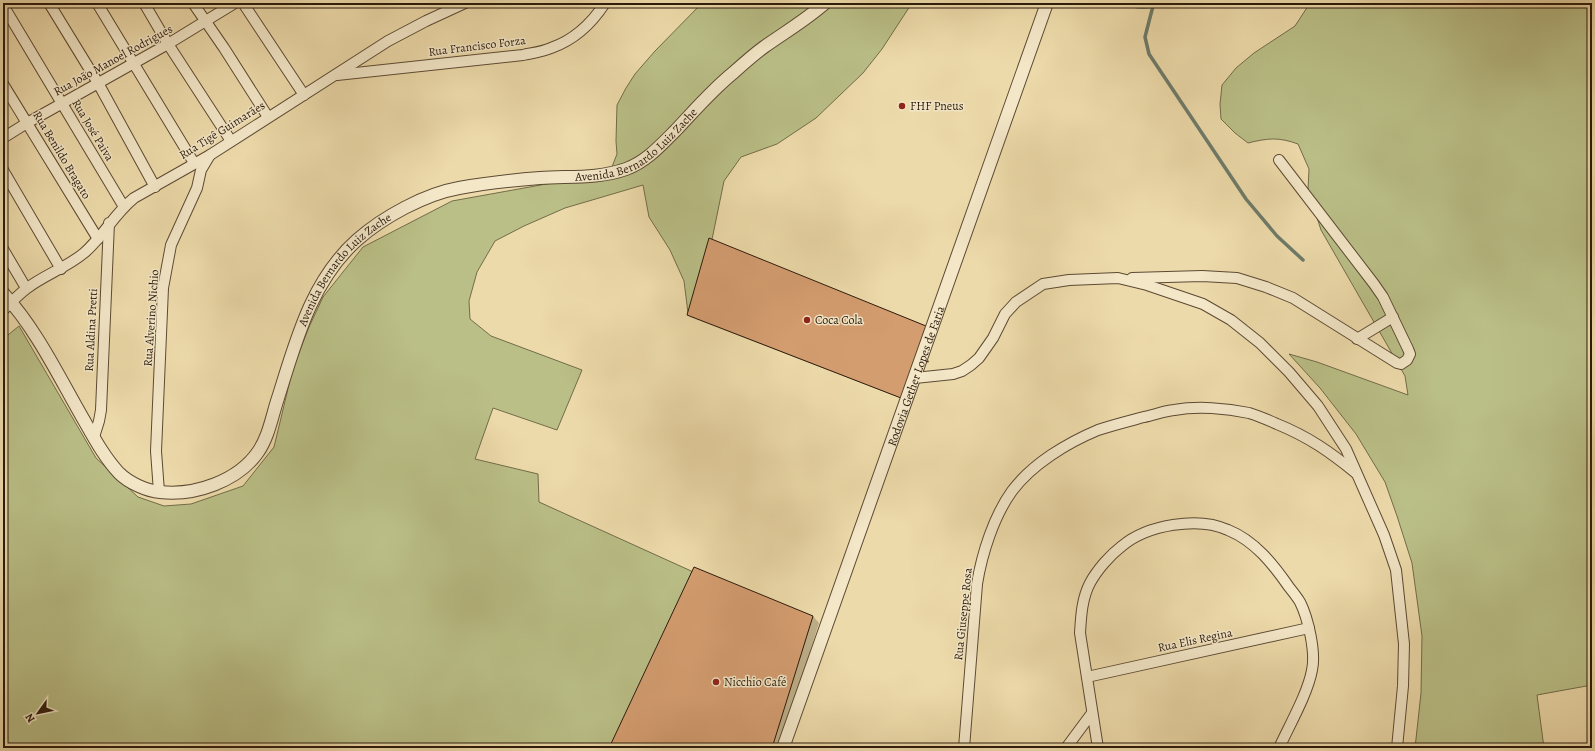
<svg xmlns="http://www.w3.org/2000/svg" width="1595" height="751" font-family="Alegreya,serif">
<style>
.green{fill:#babf87;stroke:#726c49}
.shadow{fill:#0003}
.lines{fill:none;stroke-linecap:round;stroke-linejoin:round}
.stream{stroke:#6d7b6a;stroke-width:3.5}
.building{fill:#d49d70;stroke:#2b1a0b}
.minor-casing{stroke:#5c4a33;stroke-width:12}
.tertiary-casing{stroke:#5c4a33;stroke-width:14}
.minor{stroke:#f3e7c8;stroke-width:10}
.tertiary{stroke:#f3e7c8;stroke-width:12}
.poi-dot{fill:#8f2418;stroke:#f3e7c8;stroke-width:1.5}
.labels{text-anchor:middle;stroke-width:3;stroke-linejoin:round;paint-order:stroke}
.street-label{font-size:12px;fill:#2b1a0b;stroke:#f3e7c8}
.poi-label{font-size:12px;fill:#2b1a0b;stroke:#f3e7c8;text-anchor:start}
</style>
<rect width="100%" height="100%" fill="#eddaaa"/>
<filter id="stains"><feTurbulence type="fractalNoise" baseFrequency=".005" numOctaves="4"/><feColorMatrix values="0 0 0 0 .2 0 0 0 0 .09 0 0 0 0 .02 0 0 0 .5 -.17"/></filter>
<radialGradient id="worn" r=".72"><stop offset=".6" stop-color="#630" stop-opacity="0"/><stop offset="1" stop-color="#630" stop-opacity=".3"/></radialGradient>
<!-- green -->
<g class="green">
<path d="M702 3H912L882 49 863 73 816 118 777 144 741 157 724 181 709 254 708 288 688 313 684 281 670 250 649 217 643 185 565 208 524 226 495 241 477 272 469 301 470 319 491 336 582 370 557 430 493 408 475 459 538 474 539 502 808 624 766 748H3V339L19 326 96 458 138 497 164 506 191 504 243 486 274 447 293 368 309 327 323 297 363 247 452 201 563 181 608 177 617 154 616 141 617 105 626 88 635 74 655 51Z"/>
<path d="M1310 3H1592V685L1537 695 1544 748H1415L1421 693 1422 636 1412 563 1397 516 1385 482 1356 434 1320 388 1289 354 1317 362 1408 395 1405 376 1321 230 1308 190 1309 169 1298 144C1279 137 1268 138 1248 143L1235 133 1221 119 1220 104 1222 85 1236 68 1254 53 1295 26Z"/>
</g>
<!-- shadow -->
<g class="shadow">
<path d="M710 240 926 326 928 328 903 399 690 317 688 315Z"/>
<path d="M813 616 819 623 780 748H610Z"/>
</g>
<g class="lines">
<!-- stream -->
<g class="stream">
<path d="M1121 3C1133 7 1149 9 1161 3"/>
<path d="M1153 6 1145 37 1149 54 1246 199 1277 236 1303 260"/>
</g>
</g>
<!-- building -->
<g class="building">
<path d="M709 238 926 326 901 398 687 315Z"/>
<path d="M694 567 813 616 772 748H609Z"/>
</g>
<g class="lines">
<defs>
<g id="minor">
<path d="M49 3 98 83 155 187"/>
<path d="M97 3 194 163"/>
<path d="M144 3 168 44 231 141"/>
<path d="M193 3 224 48 268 117"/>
<path d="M243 3 304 95"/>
<path d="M3 5 124 207"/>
<path d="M337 75 523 55C532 53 542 52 551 48 574 40 592 23 605 3"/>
<path d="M3 84 98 239"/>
<path d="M3 138 27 123 168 44 235 3"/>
<path d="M3 170 61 269"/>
<path d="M3 249 26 288"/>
<path d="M1132 278 1202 276 1237 278 1266 287 1293 298 1397 363 1401 364 1407 360 1410 354 1408 349 1383 297 1374 284 1279 160"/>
<path d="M3 310C11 303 18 295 26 289 44 275 66 268 84 253 103 237 114 214 134 198L210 155 388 41 426 21 465 3"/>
<path d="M1357 339 1393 317"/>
<path d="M915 378 953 374 962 371 971 365 979 358 993 338 1005 314 1016 302 1043 284 1069 280 1118 278 1147 285 1203 304 1231 320 1260 343 1289 372 1318 406 1346 449 1384 535 1396 570 1404 644 1403 686 1397 748"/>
<path d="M94 437 99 421 101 410 109 223"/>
<path d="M159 492 156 451 163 288 171 245 197 188 201 170 210 155"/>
<path d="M1087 677 1309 628"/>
<path d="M964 748 977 584C982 553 994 516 1012 491 1032 464 1067 443 1098 430 1113 425 1129 421 1144 417 1154 415 1164 411 1174 410 1197 406 1226 408 1249 413 1259 416 1268 420 1277 424 1309 437 1330 452 1356 473"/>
<path d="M1066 748 1092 713"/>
<path d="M1098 748 1080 633C1081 616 1082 598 1090 583 1097 570 1110 555 1122 546 1147 525 1198 516 1228 530 1255 541 1273 564 1289 587 1293 592 1297 597 1300 602 1308 618 1316 652 1312 670 1308 693 1289 726 1279 748"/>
</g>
<g id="tertiary">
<path id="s1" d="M3 293C36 329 57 373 81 415 92 434 103 456 119 473 129 483 147 491 160 492 195 496 238 481 258 452 269 436 272 416 278 398 296 341 311 281 357 240 383 217 425 194 459 188 485 183 514 180 540 178 569 176 598 179 626 169 646 162 661 145 676 130 694 111 712 90 733 73 743 64 753 55 764 47 785 32 806 20 825 3"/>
<path id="s2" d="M783 748C872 500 961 252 1047 3"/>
</g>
</defs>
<!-- minor casing -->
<use href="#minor" class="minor-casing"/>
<!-- tertiary casing -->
<use href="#tertiary" class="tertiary-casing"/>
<!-- minor -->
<use href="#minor" class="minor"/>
<!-- tertiary -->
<use href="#tertiary" class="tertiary"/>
</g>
<!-- markers -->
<g class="poi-dot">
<circle cx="902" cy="106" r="4"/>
<circle cx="807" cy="320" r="4"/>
<circle cx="716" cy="682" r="4"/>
</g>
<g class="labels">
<!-- street labels -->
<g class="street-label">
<text transform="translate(477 46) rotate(-7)" y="4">Rua Francisco Forza</text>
<text transform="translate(113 60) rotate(-29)" y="4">Rua João Manoel Rodrigues</text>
<text transform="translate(93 130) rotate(59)" y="4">Rua José Paiva</text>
<text transform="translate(222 130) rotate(-32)" y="4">Rua Tigê Guimarães</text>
<text dy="4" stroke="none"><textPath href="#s1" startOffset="912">Avenida Bernardo Luiz Zache</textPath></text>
<text transform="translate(62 155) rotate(59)" y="4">Rua Benildo Bragato</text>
<text dy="4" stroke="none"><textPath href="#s1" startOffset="577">Avenida Bernardo Luiz Zache</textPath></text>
<text transform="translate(151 318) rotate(-86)" y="4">Rua Alverino Nichio</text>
<text transform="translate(91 330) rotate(-87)" y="4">Rua Aldina Pretti</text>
<text dy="4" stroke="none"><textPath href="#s2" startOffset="395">Rodovia Gether Lopes de Faria</textPath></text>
<text transform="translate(963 614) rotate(-84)" y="4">Rua Giuseppe Rosa</text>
<text transform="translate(1195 640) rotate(-12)" y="4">Rua Elis Regina</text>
</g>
<!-- poi labels -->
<g class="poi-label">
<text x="910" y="110">FHF Pneus</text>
<text x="815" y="324">Coca Cola</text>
<text x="724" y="686">Nicchio Café</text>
</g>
</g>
<!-- margin -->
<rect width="1595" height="751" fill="none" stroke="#eddaaa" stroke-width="16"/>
<rect x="4" y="4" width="1587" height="743" fill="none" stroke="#2b1a0b" stroke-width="2"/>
<rect x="8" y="8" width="1579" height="735" fill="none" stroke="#2b1a0b"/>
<!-- north arrow -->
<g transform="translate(38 713) rotate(237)" stroke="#f3e7c8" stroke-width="3" paint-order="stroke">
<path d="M0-3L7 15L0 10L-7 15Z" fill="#2b1a0b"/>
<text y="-6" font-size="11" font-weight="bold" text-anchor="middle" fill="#2b1a0b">N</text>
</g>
<rect width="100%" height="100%" filter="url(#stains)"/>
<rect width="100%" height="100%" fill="url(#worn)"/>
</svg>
